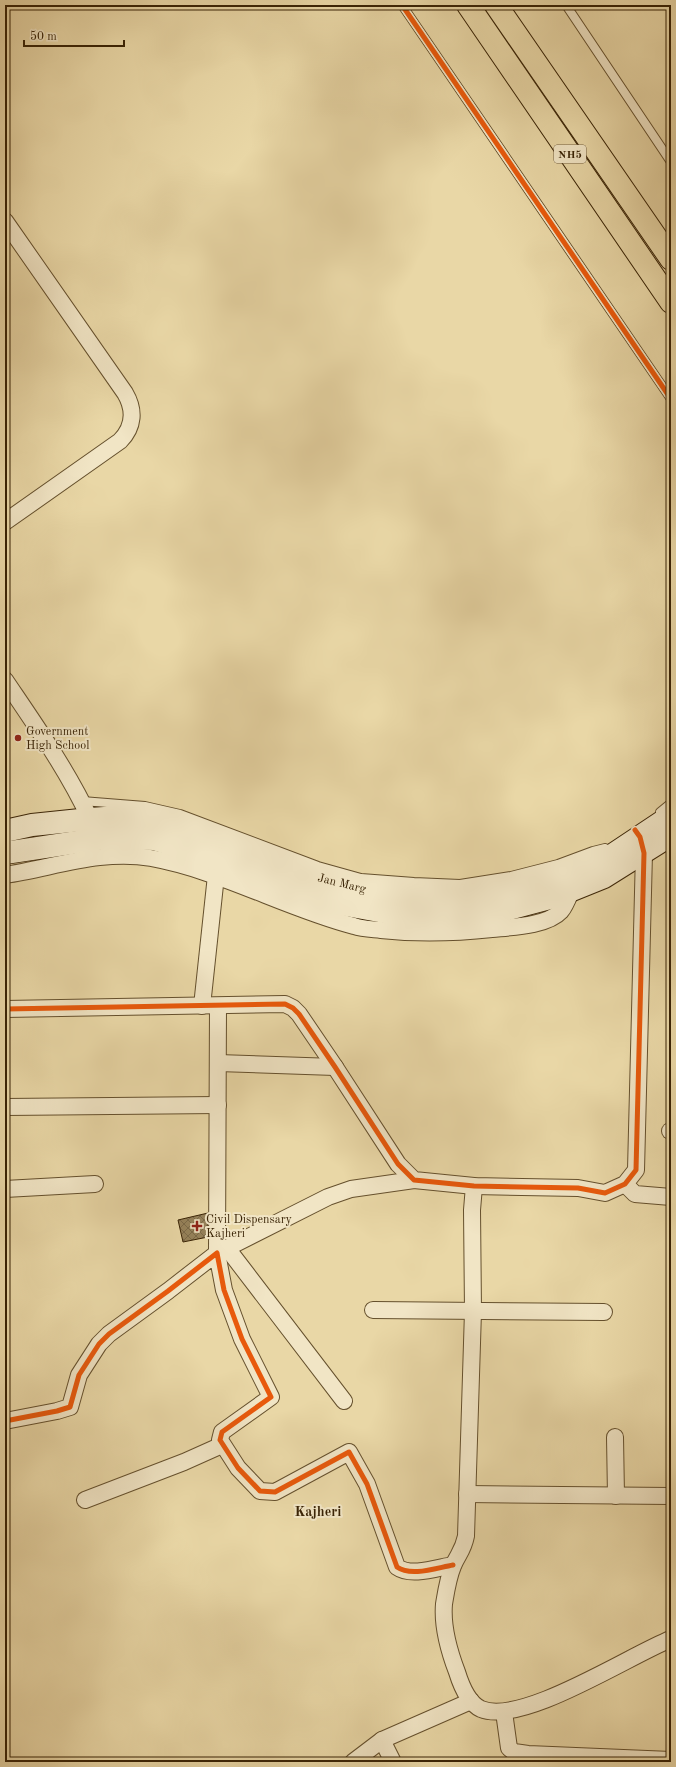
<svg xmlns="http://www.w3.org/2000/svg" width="676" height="1767" font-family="'Old Standard TT',serif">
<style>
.building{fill:url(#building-cross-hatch);stroke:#392305}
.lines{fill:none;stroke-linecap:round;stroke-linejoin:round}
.service-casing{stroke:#65502d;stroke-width:10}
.minor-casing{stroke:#65502d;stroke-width:18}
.secondary-casing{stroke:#392305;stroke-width:24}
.trunk-casing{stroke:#392305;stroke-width:24}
.service{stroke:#f1e5c5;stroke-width:8}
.minor{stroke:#f1e5c5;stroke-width:16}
.secondary{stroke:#f1e5c5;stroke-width:22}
.trunk{stroke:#e9d7a6;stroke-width:22}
.cycleway-casing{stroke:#f1e5c5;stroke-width:8}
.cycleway{stroke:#e8590c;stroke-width:5}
.poi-dot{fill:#8f2418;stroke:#f1e5c5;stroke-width:1.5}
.labels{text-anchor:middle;stroke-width:4;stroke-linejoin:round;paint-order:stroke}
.shield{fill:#f1e5c5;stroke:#705d3f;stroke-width:1}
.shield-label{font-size:11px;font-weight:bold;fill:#392305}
.poi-label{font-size:12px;fill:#392305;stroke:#f1e5c5;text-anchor:start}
.street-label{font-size:12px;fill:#392305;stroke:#f1e5c5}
.quarter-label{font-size:14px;font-weight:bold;fill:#392305;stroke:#f1e5c5}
</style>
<defs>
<pattern id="building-cross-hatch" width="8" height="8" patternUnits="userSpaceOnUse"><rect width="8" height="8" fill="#958159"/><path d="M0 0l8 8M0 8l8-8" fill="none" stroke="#7b6948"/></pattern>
</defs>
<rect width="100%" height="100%" fill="#e9d7a6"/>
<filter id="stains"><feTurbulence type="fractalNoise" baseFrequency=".005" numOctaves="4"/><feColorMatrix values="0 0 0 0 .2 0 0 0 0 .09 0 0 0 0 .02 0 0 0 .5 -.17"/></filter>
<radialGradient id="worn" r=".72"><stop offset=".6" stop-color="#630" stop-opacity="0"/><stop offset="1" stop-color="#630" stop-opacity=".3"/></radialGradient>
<!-- building -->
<path class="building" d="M208 1213V1237L183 1242 178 1220Z"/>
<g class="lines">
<defs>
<g id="service">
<path d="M402 5 671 399"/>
<path d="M566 5 671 162"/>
<path d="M82 801 145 806 180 814 318 866 361 878 414 882 460 884 511 876 558 864 593 851 605 848"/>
<path d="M660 812 671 803"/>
</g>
<g id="minor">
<path d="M5 221 125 393C135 410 134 427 120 441L5 522"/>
<path d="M5 680C34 723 68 771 90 819"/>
<path d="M5 875C53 868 102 849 151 858 222 871 285 908 354 926 363 929 372 929 381 930 418 934 455 933 492 929 512 927 547 926 561 911 566 905 569 896 572 889"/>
<path d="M202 1006 217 866"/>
<path d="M218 1006 217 1253 328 1197 351 1189 414 1180"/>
<path d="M5 1009 285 1004 293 1008 299 1014 335 1067 398 1164 414 1180 474 1186 578 1188 605 1193 625 1184 636 1170 644 853 642 844"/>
<path d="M218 1063 335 1067"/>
<path d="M5 1107 218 1105"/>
<path d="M670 1131H671"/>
<path d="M625 1184 635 1194 671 1197"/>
<path d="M474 1186 472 1210 473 1311 466 1536C463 1551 458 1554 453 1566 448 1578 446 1592 444 1604 442 1627 449 1651 457 1672 461 1685 468 1703 481 1709 522 1726 630 1655 671 1639"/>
<path d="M5 1189 95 1184"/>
<path d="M227 1248 344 1401"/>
<path d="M373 1310 604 1312"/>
<path d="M5 1421 57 1411 70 1407 79 1375 99 1344 109 1334 168 1291 217 1253 224 1290 242 1339 271 1397 222 1432 220 1440 238 1468 260 1491 275 1492 349 1452 367 1484 397 1567C411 1577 436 1568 453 1565"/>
<path d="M615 1437 616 1496"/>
<path d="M467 1494 671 1496"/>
<path d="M85 1500 184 1462 222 1445"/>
<path d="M504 1712 509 1748 514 1752 528 1754 671 1760"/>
<path d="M382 1740 393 1762"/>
<path d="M353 1762 382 1740 471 1701"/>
</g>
<g id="secondary">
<path d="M5 831 32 825 90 819 119 817 158 821 334 883 376 892 428 897 486 894 554 877 611 856 671 816"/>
<path d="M5 853 104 838 154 839 218 859 330 902 390 913 444 916 501 911 557 896 604 877 671 835"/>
</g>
<g id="trunk">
<path d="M468 5 671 302"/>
<path d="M496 5 671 259"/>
</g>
</defs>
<!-- service casing -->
<use href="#service" class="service-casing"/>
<!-- minor casing -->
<use href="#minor" class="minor-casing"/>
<!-- secondary casing -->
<use href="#secondary" class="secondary-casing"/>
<!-- trunk casing -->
<use href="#trunk" class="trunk-casing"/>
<!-- service -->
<use href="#service" class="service"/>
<!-- minor -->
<use href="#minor" class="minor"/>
<!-- secondary -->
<use href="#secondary" class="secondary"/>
<!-- trunk -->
<use href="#trunk" class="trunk"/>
<defs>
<g id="cycleway">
<path d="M402 5 671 399"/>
<path d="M5 1009 285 1004 293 1008 299 1014 335 1067 398 1164 414 1180 474 1186 578 1188 605 1193 625 1184 636 1170 644 853 640 837 635 830"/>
<path d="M5 1421 57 1411 70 1407 79 1375 99 1344 109 1334 168 1291 217 1253 224 1290 242 1339 271 1397 222 1432 220 1440 238 1468 260 1491 275 1492 349 1452 367 1484 397 1567C411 1577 436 1568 453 1565"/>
</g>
</defs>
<!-- cycleway casing -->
<use href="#cycleway" class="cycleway-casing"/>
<!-- cycleway -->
<use href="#cycleway" class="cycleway"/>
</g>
<!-- markers -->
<g class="poi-dot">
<circle cx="18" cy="738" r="4"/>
<path d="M195 1220h4v4h4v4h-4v4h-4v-4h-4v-4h4z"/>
</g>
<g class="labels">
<!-- shield labels -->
<rect class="shield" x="554" y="145" width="32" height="18" rx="3"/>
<g class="shield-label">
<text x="570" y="158">NH5</text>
</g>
<!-- poi labels -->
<g class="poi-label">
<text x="26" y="735">Government<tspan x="26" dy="14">High School</tspan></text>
<text x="206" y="1223">Civil Dispensary<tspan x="206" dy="14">Kajheri</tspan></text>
</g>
<!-- street labels -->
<g class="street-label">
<text transform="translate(342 883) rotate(14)" y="4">Jan Marg</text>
</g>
<!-- quarter labels -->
<g class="quarter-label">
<text x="318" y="1516">Kajheri</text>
</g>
</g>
<!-- margin -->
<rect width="676" height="1767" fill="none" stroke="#e9d7a6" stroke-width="20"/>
<rect x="6" y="6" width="664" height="1755" fill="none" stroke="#392305" stroke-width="2"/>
<rect x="10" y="10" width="656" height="1747" fill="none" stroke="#392305"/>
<!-- scale -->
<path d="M24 40v6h100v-6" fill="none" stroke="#392305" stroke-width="2"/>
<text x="30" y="40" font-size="12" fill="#392305" stroke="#f1e5c5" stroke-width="3" paint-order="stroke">50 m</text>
<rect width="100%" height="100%" filter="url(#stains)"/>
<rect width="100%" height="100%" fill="url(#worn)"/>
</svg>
